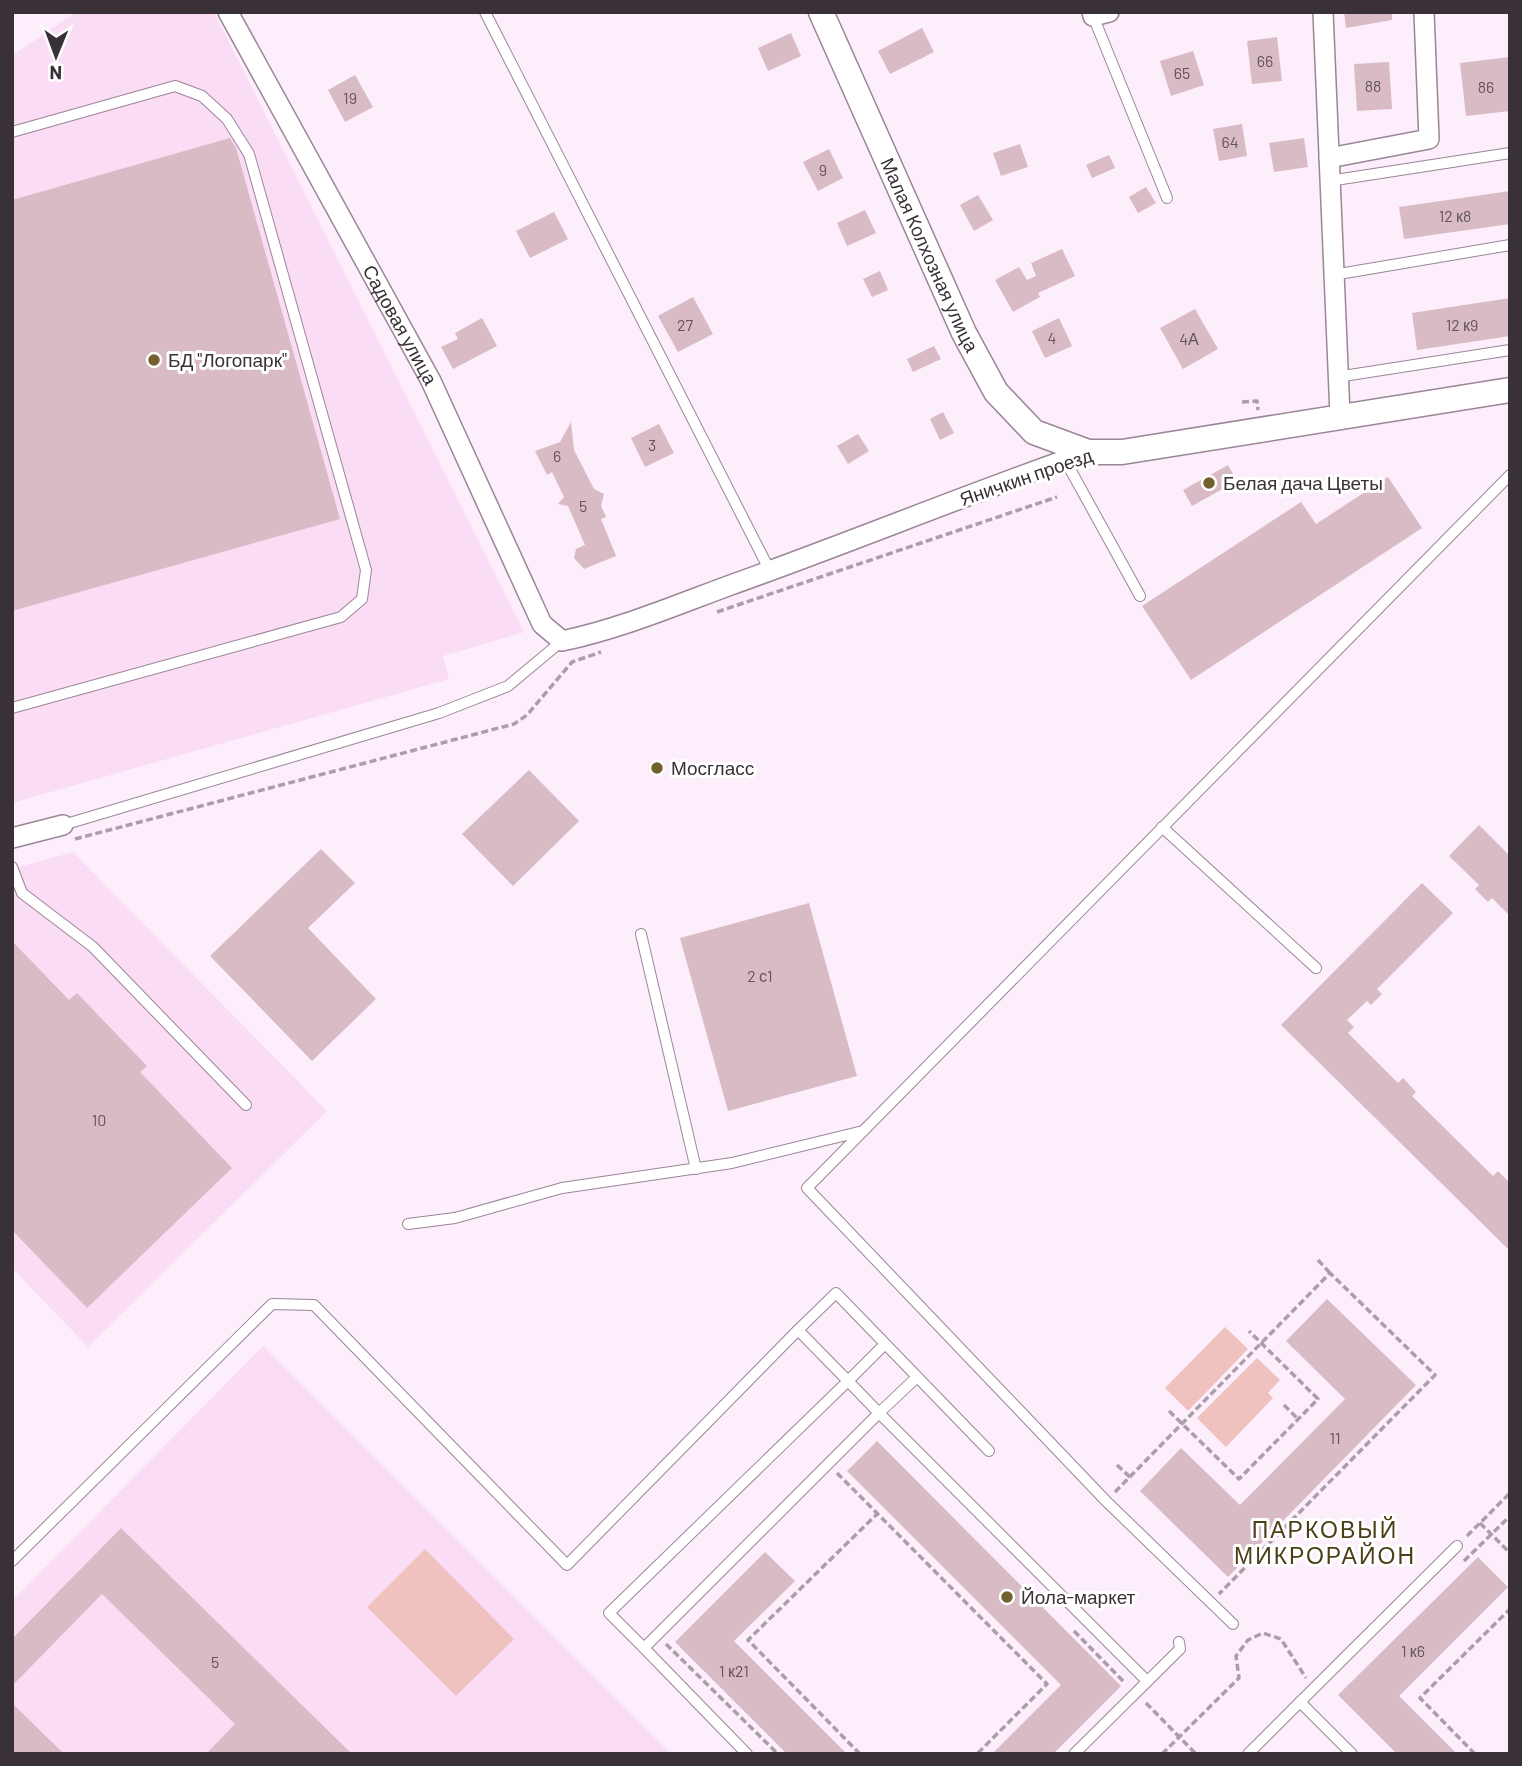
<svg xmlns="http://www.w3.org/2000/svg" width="1522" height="1766" font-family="Barlow,sans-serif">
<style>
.built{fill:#fadcf5}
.green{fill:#efc2c0}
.building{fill:#d9bbc5}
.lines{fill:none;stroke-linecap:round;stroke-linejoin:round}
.service-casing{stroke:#9b8597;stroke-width:12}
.minor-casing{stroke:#9b8597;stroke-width:22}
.tertiary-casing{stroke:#9b8597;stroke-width:27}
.path{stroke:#aa9ea8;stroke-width:3.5;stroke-dasharray:7 3.5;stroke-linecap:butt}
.service{stroke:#fff;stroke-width:10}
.minor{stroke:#fff;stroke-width:19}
.tertiary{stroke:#fff;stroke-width:24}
.poi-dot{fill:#71612f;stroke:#fff;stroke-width:2.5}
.labels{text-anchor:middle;stroke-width:6;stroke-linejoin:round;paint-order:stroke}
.number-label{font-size:16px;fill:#62545b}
.street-label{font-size:19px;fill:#3a3138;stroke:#fff}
.poi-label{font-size:19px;fill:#3a3138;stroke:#fff;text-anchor:start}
.quarter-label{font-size:23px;letter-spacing:2px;fill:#4c3f17;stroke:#fff}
</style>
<rect width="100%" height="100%" fill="#fceefa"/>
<!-- built -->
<g class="built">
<path d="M76 12H214L524 632 443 656 449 679 12 803V56Z"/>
<path d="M73 852 327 1111 88 1347 12 1268V869Z"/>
<path d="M263 1346 671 1754H12V1601Z"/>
</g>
<!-- green -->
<g class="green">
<path d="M1225 1327 1248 1349 1188 1411 1165 1388Z"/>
<path d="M1257 1358 1280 1380 1268 1393 1273 1398 1226 1447 1197 1418Z"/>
<path d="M425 1549 514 1639 456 1696 367 1607Z"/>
</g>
<!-- building -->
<g class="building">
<path d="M1344 12H1392V20L1346 28Z"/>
<path d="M922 28 934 52 890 74 878 51Z"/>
<path d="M791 33 801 56 768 71 758 48Z"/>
<path d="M1277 37 1282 81 1252 84 1247 41Z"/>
<path d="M1193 51 1204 85 1171 96 1160 61Z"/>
<path d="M1510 57V111L1466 116 1460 63Z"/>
<path d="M1389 62 1392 109 1357 111 1354 64Z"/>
<path d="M355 75 373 107 345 122 328 90Z"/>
<path d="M1242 124 1247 156 1219 161 1213 129Z"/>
<path d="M230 138 236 148 340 519 12 611V200Z"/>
<path d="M1304 138 1308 167 1274 172 1269 143Z"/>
<path d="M1020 144 1028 167 1001 176 993 153Z"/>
<path d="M829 149 843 178 818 191 803 162Z"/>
<path d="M1109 155 1115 168 1092 178 1086 165Z"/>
<path d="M1146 187 1156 203 1138 213 1129 197Z"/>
<path d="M1510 191V224L1404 239 1399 207Z"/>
<path d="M978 195 993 220 974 231 960 205Z"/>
<path d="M865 210 876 233 847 246 837 223Z"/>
<path d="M554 212 568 239 530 258 516 231Z"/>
<path d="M1062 249 1075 276 1038 293 1040 297 1013 312 995 280 1019 267 1027 280 1036 276 1031 263Z"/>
<path d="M880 271 888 290 872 297 863 279Z"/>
<path d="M693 297 713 334 678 352 658 316Z"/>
<path d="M1510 298V336L1417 350 1412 313Z"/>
<path d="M1195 309 1218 349 1183 369 1160 328Z"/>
<path d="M482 318 497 346 453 369 441 347 458 339 455 333Z"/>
<path d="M1059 318 1072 346 1045 358 1032 331Z"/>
<path d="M934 346 941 359 913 372 907 359Z"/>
<path d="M943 412 954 433 940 440 930 419Z"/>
<path d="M571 422 574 450 594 489 604 494 601 506 606 517 601 519 616 556 584 569 574 558 576 549 585 545 568 506 558 504 564 497 552 472 547 475 535 451 560 442Z"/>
<path d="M659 424 674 453 645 467 631 438Z"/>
<path d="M858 434 869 451 848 464 837 446Z"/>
<path d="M1228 465 1237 481 1192 506 1183 490Z"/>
<path d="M1388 477 1422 528 1191 680 1142 606 1301 502 1316 524Z"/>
<path d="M529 770 579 821 513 886 462 834Z"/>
<path d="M1479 825 1510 856V916L1492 898 1488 902 1475 889 1479 885 1449 856Z"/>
<path d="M321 849 355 883 308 928 376 999 312 1061 210 956Z"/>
<path d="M1422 883 1453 913 1377 989 1382 994 1371 1005 1367 1001 1347 1020 1354 1027 1348 1033 1398 1083 1403 1078 1416 1092 1412 1096 1493 1176 1498 1171 1510 1183V1251L1281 1025Z"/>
<path d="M809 903 857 1076 728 1111 680 938Z"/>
<path d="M12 941 69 1000 77 993 147 1066 140 1072 232 1168 87 1308 12 1230Z"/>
<path d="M1327 1299 1416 1385 1228 1577 1140 1491 1181 1448 1240 1505 1345 1399 1286 1341Z"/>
<path d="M877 1441 1121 1686 1053 1754H992L1061 1685 847 1471Z"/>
<path d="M121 1528 352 1754H206L235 1724 102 1594 12 1686V1639Z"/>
<path d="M765 1552 795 1581 734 1641 847 1754H787L675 1642Z"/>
<path d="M1478 1557 1508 1587 1399 1696 1457 1754H1397L1338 1695Z"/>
<path d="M12 1703 64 1754H12Z"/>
</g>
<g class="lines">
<defs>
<g id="service">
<path d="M485 12 770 571"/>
<path d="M1093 16 1167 198"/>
<path d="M12 132 175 86 202 96 227 119 249 154 366 570 362 599 341 617 12 708"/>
<path d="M1329 181 1510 153"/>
<path d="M1333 275 1510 245"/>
<path d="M1337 377 1510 350"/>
<path d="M1065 460 1140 596"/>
<path d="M63 825 439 713 508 686 562 641"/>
<path d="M1162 827 1316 968"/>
<path d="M12 867 22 893 93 947 246 1105"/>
<path d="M641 934 696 1169"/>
<path d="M408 1224 455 1218 562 1188 732 1163 863 1131"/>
<path d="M798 1330 836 1293 989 1451"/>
<path d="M12 1561 272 1304 314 1305 567 1565 798 1330 848 1381 885 1344"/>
<path d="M1233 1624 1106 1501 807 1188 1510 475"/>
<path d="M644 1648 609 1613 848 1381 879 1413 917 1377"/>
<path d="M747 1754 644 1648 879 1413 1147 1681"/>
<path d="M1074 1754 1180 1649 1179 1642"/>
<path d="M1248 1754 1300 1702"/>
<path d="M1352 1754 1300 1702 1457 1546"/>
</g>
<g id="minor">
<path id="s1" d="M228 12 431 381 542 624 562 641C619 629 674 606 728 586 849 543 967 494 1088 452"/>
<path d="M1092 12 1093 16 1109 12"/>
<path d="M1323 12 1340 415"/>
<path d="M1329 158 1429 139 1424 12"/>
<path d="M12 838 63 825"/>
</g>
<g id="tertiary">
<path id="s2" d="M821 12 964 333 996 392 1034 432 1088 452H1122L1510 390"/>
</g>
</defs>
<!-- service casing -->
<use href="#service" class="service-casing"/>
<!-- minor casing -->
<use href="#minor" class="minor-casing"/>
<!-- tertiary casing -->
<use href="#tertiary" class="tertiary-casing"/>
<!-- path -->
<g class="path">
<path d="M1242 402 1257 401 1258 410"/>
<path d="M717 612 1057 497"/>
<path d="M75 839 514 724 527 715 572 662 601 652"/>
<path d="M1318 1260 1330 1273"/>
<path d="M1284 1405 1298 1419"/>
<path d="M1169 1411 1239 1479 1318 1399 1249 1331"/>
<path d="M1117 1465 1130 1477"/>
<path d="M837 1473 1047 1684 977 1754"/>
<path d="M1115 1492 1330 1273 1435 1375 1219 1594"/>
<path d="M1480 1523 1510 1553"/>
<path d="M1467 1536 1510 1493"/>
<path d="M1464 1561 1510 1516"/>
<path d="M1074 1631 1125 1683"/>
<path d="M666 1644 778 1754"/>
<path d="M1146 1703 1196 1754"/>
<path d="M860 1754 748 1640 877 1514"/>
<path d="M1162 1754 1239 1678 1236 1656 1248 1640 1263 1633 1281 1639 1306 1678"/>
<path d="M1475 1754 1420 1698 1510 1609"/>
</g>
<!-- service -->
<use href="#service" class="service"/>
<!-- minor -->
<use href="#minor" class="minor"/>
<!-- tertiary -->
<use href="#tertiary" class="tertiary"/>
</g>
<!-- markers -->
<g class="poi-dot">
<circle cx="154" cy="360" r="7"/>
<circle cx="1209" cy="483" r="7"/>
<circle cx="657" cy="768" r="7"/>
<circle cx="1007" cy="1597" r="7"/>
</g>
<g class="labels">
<!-- number labels -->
<g class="number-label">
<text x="1265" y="67">66</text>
<text x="1182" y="79">65</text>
<text x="1373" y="92">88</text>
<text x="1486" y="93">86</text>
<text x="350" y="104">19</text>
<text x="1230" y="148">64</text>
<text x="823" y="176">9</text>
<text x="1455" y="222">12 к8</text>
<text x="685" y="331">27</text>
<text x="1462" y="331">12 к9</text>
<text x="1052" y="344">4</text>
<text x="1189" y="345">4А</text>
<text x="652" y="451">3</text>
<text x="557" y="462">6</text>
<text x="583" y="512">5</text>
<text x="760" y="982">2 с1</text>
<text x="99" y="1126">10</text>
<text x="1335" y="1444">11</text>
<text x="1413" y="1657">1 к6</text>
<text x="215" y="1668">5</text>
<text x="734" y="1677">1 к21</text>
</g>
<!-- street labels -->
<g class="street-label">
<text dy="7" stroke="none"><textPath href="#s2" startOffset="266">Малая Колхозная улица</textPath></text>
<text dy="7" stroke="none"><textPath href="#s1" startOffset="357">Садовая улица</textPath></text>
<text transform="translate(1026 477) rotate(-19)" y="7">Яничкин проезд</text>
</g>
<!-- poi labels -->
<g class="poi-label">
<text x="168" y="367">БД "Логопарк"</text>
<text x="1223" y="490">Белая дача Цветы</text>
<text x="671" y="775">Мосгласс</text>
<text x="1021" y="1604">Йола-маркет</text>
</g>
<!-- quarter labels -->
<g class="quarter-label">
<text x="1325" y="1538">ПАРКОВЫЙ<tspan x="1325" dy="26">МИКРОРАЙОН</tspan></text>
</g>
</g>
<!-- border -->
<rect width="1522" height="1766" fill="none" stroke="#3a3138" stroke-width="28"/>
<!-- north arrow -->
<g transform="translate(56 56) rotate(181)" stroke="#ffffff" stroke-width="5" paint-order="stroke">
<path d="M0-5L12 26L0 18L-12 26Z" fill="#3a3138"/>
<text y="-10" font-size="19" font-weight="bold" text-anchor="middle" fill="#3a3138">N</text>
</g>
</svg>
